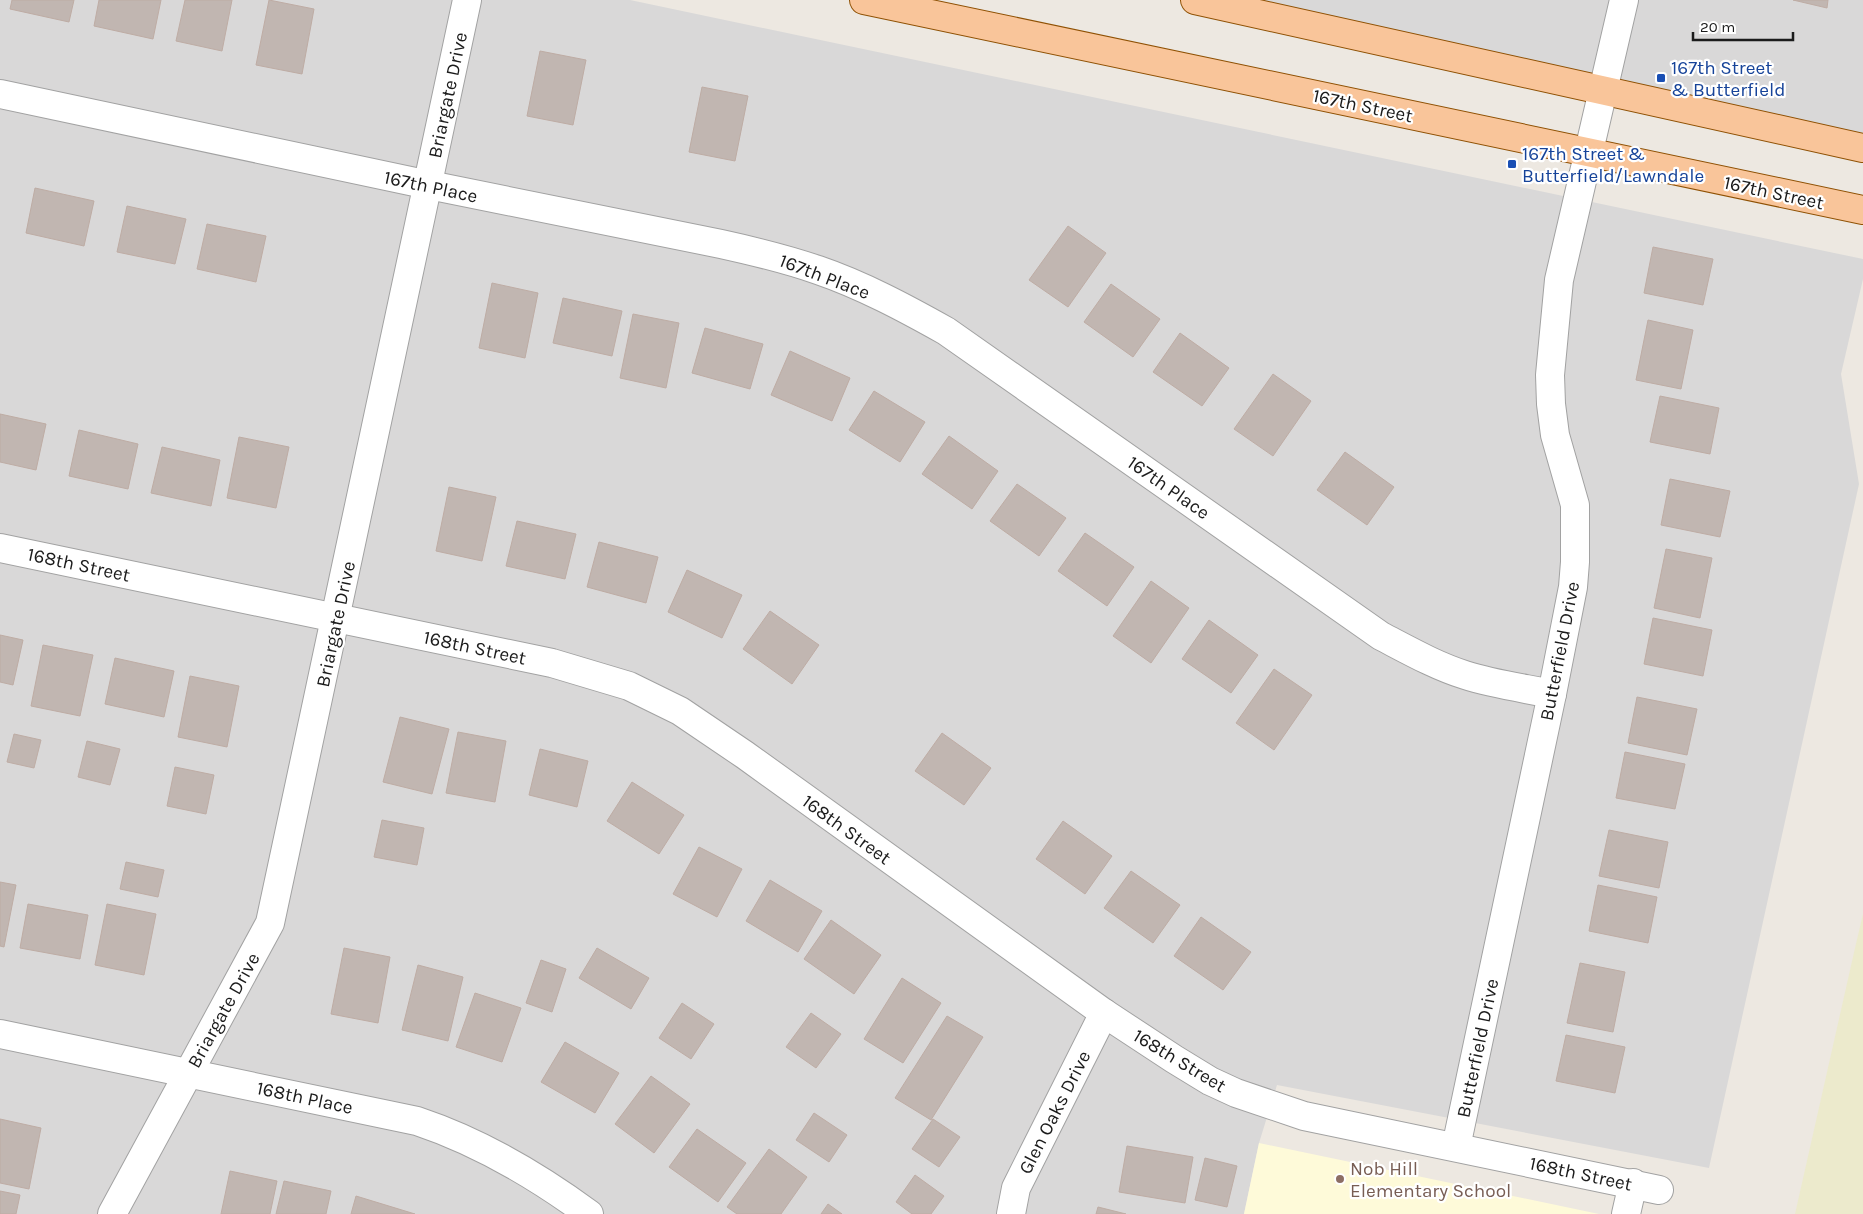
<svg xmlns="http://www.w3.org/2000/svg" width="1863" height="1214" font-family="Karla,sans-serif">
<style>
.residential{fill:#d9d8d8}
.education{fill:#fefad9}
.farmland{fill:#eceacc}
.building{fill:#c1b6b1;stroke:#beaca4}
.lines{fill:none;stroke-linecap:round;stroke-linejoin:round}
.minor-casing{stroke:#a2a2a2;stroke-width:30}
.major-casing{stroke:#8f5104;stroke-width:30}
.minor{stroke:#fff;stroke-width:28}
.major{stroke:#f9c59a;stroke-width:28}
.transit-dot{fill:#1a4fb4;stroke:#fff;stroke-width:2}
.education-dot{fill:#8d6e63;stroke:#fff;stroke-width:2}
.labels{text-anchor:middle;stroke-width:4.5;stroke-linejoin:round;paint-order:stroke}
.transit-label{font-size:19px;fill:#164399;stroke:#fff;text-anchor:start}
.street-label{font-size:19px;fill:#1b1b1b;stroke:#fff}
.education-label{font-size:19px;fill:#785e54;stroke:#fff;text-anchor:start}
</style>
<rect width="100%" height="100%" fill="#ede8e1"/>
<!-- residential -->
<g class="residential">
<path d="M0 0H630L1863 259V279L1841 374 1859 484 1709 1168 1277 1085 1259 1143 1244 1214H0Z"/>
<path d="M1210 0H1863V143Z"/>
</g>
<!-- education -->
<path class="education" d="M1259 1143 1599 1214H1244Z"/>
<!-- farmland -->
<path class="farmland" d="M1863 914V1214H1795L1855 948Z"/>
<!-- building -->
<g class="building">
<path d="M12 0H74L69 22 10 9Z"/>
<path d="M99 0H161L153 39 94 26Z"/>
<path d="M185 0H232L222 51 176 41Z"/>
<path d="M269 0 314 9 302 74 256 65Z"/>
<path d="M1793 0H1828L1827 8Z"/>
<path d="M540 51 586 60 573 125 527 116Z"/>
<path d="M702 87 748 96 735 161 689 152Z"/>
<path d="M35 188 94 201 84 246 26 233Z"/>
<path d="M127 206 186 219 175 264 117 252Z"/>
<path d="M207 224 266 236 256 282 197 269Z"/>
<path d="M1068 226 1106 253 1068 307 1029 280Z"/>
<path d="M1653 247 1713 259 1703 305 1644 293Z"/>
<path d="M492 283 538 293 525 358 479 348Z"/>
<path d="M1111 284 1160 319 1133 357 1084 322Z"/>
<path d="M563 298 622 311 612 356 553 343Z"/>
<path d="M633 314 679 323 666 388 620 378Z"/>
<path d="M1648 320 1693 330 1681 389 1636 380Z"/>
<path d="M705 328 763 344 750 389 692 373Z"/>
<path d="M1180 333 1229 368 1202 406 1153 372Z"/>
<path d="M790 351 850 378 832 421 771 395Z"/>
<path d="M1273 374 1311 401 1273 456 1234 429Z"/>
<path d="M874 391 925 422 900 462 849 430Z"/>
<path d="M1660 396 1719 408 1710 454 1650 442Z"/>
<path d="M0 414 46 424 36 470 0 462Z"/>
<path d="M79 430 138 444 128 489 69 476Z"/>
<path d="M949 436 998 471 972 509 922 474Z"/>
<path d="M239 437 289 447 276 508 227 498Z"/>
<path d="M162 447 220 460 211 506 151 493Z"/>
<path d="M1345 452 1394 487 1367 525 1317 490Z"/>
<path d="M1670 479 1730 491 1720 537 1661 525Z"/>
<path d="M1017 484 1066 518 1039 556 990 521Z"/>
<path d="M449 487 496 497 482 561 436 551Z"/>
<path d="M517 521 576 534 565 579 506 566Z"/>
<path d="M1085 533 1134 567 1107 606 1058 571Z"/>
<path d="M599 542 658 557 646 603 587 587Z"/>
<path d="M1666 549 1712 558 1700 618 1654 608Z"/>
<path d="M687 570 742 595 722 638 668 612Z"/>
<path d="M1151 581 1189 608 1151 663 1113 636Z"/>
<path d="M770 611 819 645 792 684 743 649Z"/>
<path d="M1653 618 1712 630 1703 676 1644 664Z"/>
<path d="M1209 620 1258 655 1231 693 1182 659Z"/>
<path d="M0 635 23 640 13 685 0 682Z"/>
<path d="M43 645 93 655 80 716 31 706Z"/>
<path d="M115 658 174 671 164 717 105 704Z"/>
<path d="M1274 669 1312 695 1274 750 1236 723Z"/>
<path d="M190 676 239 686 227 747 178 737Z"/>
<path d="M1637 697 1697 709 1687 755 1628 743Z"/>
<path d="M400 717 449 729 432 794 383 782Z"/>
<path d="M458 732 506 741 495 802 446 793Z"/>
<path d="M942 733 991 768 964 805 915 771Z"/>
<path d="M14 734 41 740 34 768 7 762Z"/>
<path d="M87 741 120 749 110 785 78 777Z"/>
<path d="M540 749 588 761 577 807 529 795Z"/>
<path d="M1625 752 1685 764 1675 809 1616 798Z"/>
<path d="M175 767 214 775 206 814 167 806Z"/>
<path d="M632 782 684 815 659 854 607 821Z"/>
<path d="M382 820 424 828 417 865 374 857Z"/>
<path d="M1063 821 1112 856 1085 894 1036 859Z"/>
<path d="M1609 830 1668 842 1659 888 1599 876Z"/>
<path d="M699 847 742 869 717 917 673 894Z"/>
<path d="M126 862 164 870 158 897 120 889Z"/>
<path d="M1131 871 1180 905 1153 943 1104 908Z"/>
<path d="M770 880 822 911 798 952 746 921Z"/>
<path d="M0 882 16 885 4 947 0 946Z"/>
<path d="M1598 885 1657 897 1648 943 1589 931Z"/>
<path d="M28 904 88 915 80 959 20 948Z"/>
<path d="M107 904 156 914 144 975 95 965Z"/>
<path d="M1201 917 1251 952 1223 990 1174 956Z"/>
<path d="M831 920 881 955 854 994 804 959Z"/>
<path d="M344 948 390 957 378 1023 331 1014Z"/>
<path d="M597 948 649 978 631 1009 579 978Z"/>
<path d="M541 960 566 969 552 1012 526 1003Z"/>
<path d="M1580 963 1625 972 1613 1032 1567 1023Z"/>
<path d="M418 965 463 977 448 1041 402 1030Z"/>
<path d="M902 978 941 1003 903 1063 864 1039Z"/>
<path d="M475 993 521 1008 502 1062 456 1047Z"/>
<path d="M682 1003 714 1024 691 1059 659 1038Z"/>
<path d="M811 1013 841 1034 816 1068 786 1047Z"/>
<path d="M947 1016 983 1037 931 1120 895 1098Z"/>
<path d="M1566 1035 1625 1047 1615 1093 1556 1081Z"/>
<path d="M565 1042 619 1073 595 1113 541 1082Z"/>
<path d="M651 1076 690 1104 654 1153 615 1124Z"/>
<path d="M814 1113 847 1135 829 1162 796 1140Z"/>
<path d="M0 1119 41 1128 29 1189 0 1183Z"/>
<path d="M933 1119 960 1137 939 1167 912 1149Z"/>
<path d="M697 1129 746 1163 718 1202 669 1167Z"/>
<path d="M1127 1146 1193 1157 1185 1203 1119 1192Z"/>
<path d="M769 1149 807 1177 781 1214H737L727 1207Z"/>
<path d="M1205 1158 1237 1166 1227 1207 1195 1200Z"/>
<path d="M230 1171 277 1181 270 1214H221Z"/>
<path d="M915 1175 944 1196 931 1214H912L896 1202Z"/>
<path d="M284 1181 331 1191 326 1214H276Z"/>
<path d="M0 1191 20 1195 16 1214H0Z"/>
<path d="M356 1196 415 1214H351Z"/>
<path d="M828 1204 842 1214H821Z"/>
<path d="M1098 1207 1126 1214H1096Z"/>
</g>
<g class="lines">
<defs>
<g id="minor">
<path d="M0 94 429 185 721 244C753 251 786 259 818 270 862 285 905 308 946 331L1381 636C1408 650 1436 666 1465 675 1493 684 1523 688 1552 694"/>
<path d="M0 548 552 663 629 686 680 711 745 755 1104 1013 1174 1059 1210 1081 1236 1093 1304 1116 1659 1190"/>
<path d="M0 1034 417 1121C480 1142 536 1175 589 1214"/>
<path d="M1456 1147 1552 694 1573 587 1575 562V505L1555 435 1551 404 1550 375 1559 280 1624 0"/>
<path d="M112 1214 270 923 467 0"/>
<path d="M1011 1214 1016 1188 1104 1013"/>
<path d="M1626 1214 1633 1183"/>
</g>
<g id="major">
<path d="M864 0 1863 210"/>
<path d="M1195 0 1863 148"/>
</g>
</defs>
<!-- minor casing -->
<use href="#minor" class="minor-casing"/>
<!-- major casing -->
<use href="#major" class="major-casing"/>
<!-- minor -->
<use href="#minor" class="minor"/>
<!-- major -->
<use href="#major" class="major"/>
</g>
<!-- markers -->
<g class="transit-dot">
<rect x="1656" y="73" width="10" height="10" rx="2.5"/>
<rect x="1507" y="159" width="10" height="10" rx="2.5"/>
</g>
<circle class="education-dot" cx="1340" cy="1179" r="5"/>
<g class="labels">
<!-- transit labels -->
<g class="transit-label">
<text x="1671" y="74">167th Street<tspan x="1671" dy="22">&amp; Butterfield</tspan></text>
<text x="1522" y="160">167th Street &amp;<tspan x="1522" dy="22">Butterfield/Lawndale</tspan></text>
</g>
<!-- street labels -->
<g class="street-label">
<text transform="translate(447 95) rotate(-78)" y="7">Briargate Drive</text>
<text transform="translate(1363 105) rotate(12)" y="7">167th Street</text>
<text transform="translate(431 186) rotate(12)" y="7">167th Place</text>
<text transform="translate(1774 192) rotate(12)" y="7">167th Street</text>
<text transform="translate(825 276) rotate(21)" y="7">167th Place</text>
<text transform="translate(1169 487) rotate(35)" y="7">167th Place</text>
<text transform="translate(79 564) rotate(12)" y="7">168th Street</text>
<text transform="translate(335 624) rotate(-78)" y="7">Briargate Drive</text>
<text transform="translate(475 647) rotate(12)" y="7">168th Street</text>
<text transform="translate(1559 651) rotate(-79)" y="7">Butterfield Drive</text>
<text transform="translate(847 829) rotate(36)" y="7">168th Street</text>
<text transform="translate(223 1010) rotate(-61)" y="7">Briargate Drive</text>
<text transform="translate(1477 1048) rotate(-78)" y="7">Butterfield Drive</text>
<text transform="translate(1180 1060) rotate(31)" y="7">168th Street</text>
<text transform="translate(305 1097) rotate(12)" y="7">168th Place</text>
<text transform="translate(1054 1112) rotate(-63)" y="7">Glen Oaks Drive</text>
<text transform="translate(1581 1173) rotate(12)" y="7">168th Street</text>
</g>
<!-- education labels -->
<g class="education-label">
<text x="1350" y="1175">Nob Hill<tspan x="1350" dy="22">Elementary School</tspan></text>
</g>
</g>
<!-- scale -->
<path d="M1693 32v8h100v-8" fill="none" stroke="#1b1b1b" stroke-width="2.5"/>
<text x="1700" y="32" font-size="15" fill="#1b1b1b" stroke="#ffffff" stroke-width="4" paint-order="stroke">20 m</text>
</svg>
